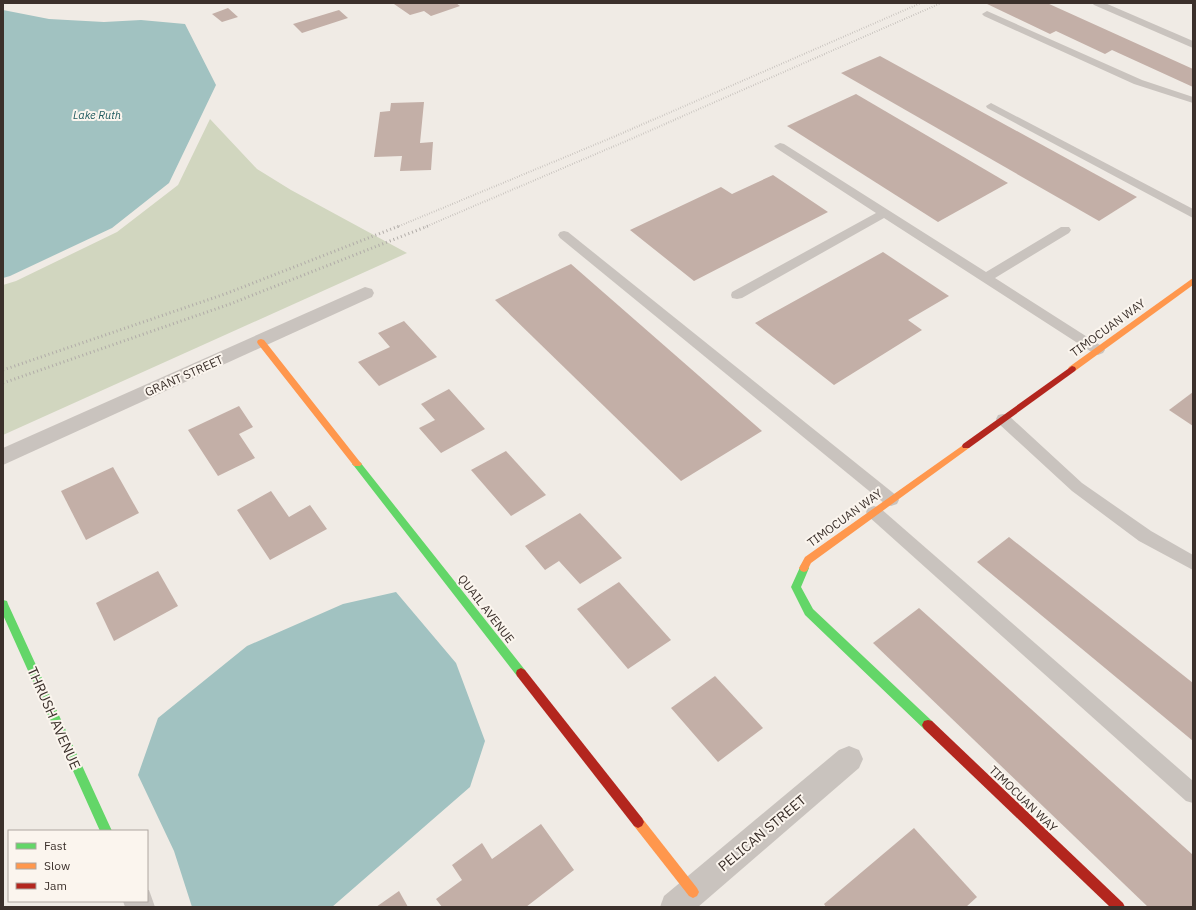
<svg xmlns="http://www.w3.org/2000/svg" width="1196" height="910" font-family="'IBM Plex Sans',sans-serif">
<style>
.green{fill:#d1d6bf}
.water{fill:#a1c2c1}
.building{fill:#c3afa7}
.lines{fill:none;stroke-linecap:round;stroke-linejoin:round}
.lane{fill:#c9c3be;fill-rule:evenodd}
.street{fill:#c9c3be;fill-rule:evenodd}
.fast{fill:#63d668;fill-rule:evenodd}
.slow{fill:#ff974d;fill-rule:evenodd}
.jam{fill:#b3261e;fill-rule:evenodd}
.rail-far1{stroke:#b1aca8;stroke-width:2;stroke-dasharray:0.5 2;stroke-linecap:butt}
.rail{stroke:#b1aca8;stroke-width:3;stroke-dasharray:1 3;stroke-linecap:butt}
.labels{text-anchor:middle;stroke-width:4;stroke-linejoin:round;paint-order:stroke}
.far-water-label{font-size:11px;font-style:italic;fill:#1f5a5e;stroke:#fbf5ee}
.street-label{font-size:12px;fill:#3b302b;stroke:#fbf5ee}
.near-street-label{font-size:14px;fill:#3b302b;stroke:#fbf5ee}
</style>
<rect width="100%" height="100%" fill="#f0ebe5"/>
<!-- green -->
<path class="green" d="M210 119 257 169 291 190 407 253 3 435V285L16 281 117 232 178 185Z"/>
<!-- water -->
<g class="water">
<path d="M3 10 49 19 104 22 141 20 185 24 216 85 169 183 112 228 10 276 3 278Z"/>
<path d="M396 592 456 663 485 741 470 787 332 907H192L174 851 138 775 158 718 247 646 343 604Z"/>
</g>
<!-- building -->
<g class="building">
<path d="M456 3 460 6 431 16 424 11 410 15 394 4Z"/>
<path d="M985 3H1047L1193 69V87L1112 50 1105 54 1056 31 1050 34Z"/>
<path d="M228 8 238 17 222 22 212 14Z"/>
<path d="M339 10 348 18 302 33 293 24Z"/>
<path d="M880 56 1137 197 1099 221 841 73Z"/>
<path d="M856 94 1008 183 938 222 787 126Z"/>
<path d="M424 102 420 143 433 142 431 170 400 171 402 156 374 157 380 112 390 111 391 103Z"/>
<path d="M773 175 828 212 694 281 630 230 721 187 732 194Z"/>
<path d="M883 252 949 296 908 320 922 330 834 385 755 323Z"/>
<path d="M571 264 762 431 681 481 495 300Z"/>
<path d="M404 321 437 357 379 386 358 362 390 347 378 333Z"/>
<path d="M449 389 485 429 441 453 419 428 435 420 421 404Z"/>
<path d="M1193 392V426L1169 410Z"/>
<path d="M239 406 253 427 239 434 255 458 218 476 188 430Z"/>
<path d="M506 451 546 495 511 516 471 470Z"/>
<path d="M113 467 139 513 86 540 61 491Z"/>
<path d="M271 491 289 517 310 505 327 529 270 560 237 510Z"/>
<path d="M580 513 622 558 580 584 559 561 545 570 525 546Z"/>
<path d="M1009 537 1193 683V741L977 562Z"/>
<path d="M158 571 178 606 114 641 96 603Z"/>
<path d="M619 582 671 640 628 669 577 609Z"/>
<path d="M919 608 1193 855V907H1148L873 643Z"/>
<path d="M715 676 763 728 718 762 671 708Z"/>
<path d="M541 824 574 870 526 907H442L436 899 462 880 452 865 482 843 492 859Z"/>
<path d="M914 828 977 897 966 907H826L824 904Z"/>
<path d="M399 891 408 907H376Z"/>
</g>
<g class="lines">
<!-- lane -->
<g class="lane">
<path d="M1092 3H1105L1193 41V48L1094 5Z"/>
<path d="M987 11 1142 80 1193 97V103L1134 84 984 16 982 14Z"/>
<path d="M991 103 1193 209V218L987 108 986 106Z"/>
<path d="M780 143 784 144 986 272 1061 227H1069L1071 230 1069 233 995 278 1103 347 1105 350 1103 353 1098 355 1093 353 884 218 742 298 737 299 732 298 731 295 732 292 876 213 776 148 774 146Z"/>
<path d="M564 231 568 232 897 496 899 500 897 504 891 506 885 504 560 238 558 235 560 232Z"/>
<path d="M1003 414 1008 415 1082 483 1151 531 1193 555V570L1139 541 1072 491 998 423 996 419 998 415Z"/>
<path d="M874 506 880 508 1193 781V803L1186 801 868 516 866 512 868 508Z"/>
</g>
<!-- street -->
<g class="street">
<path d="M365 287 372 289 374 293 372 297 3 465V448Z"/>
<path d="M849 746 859 750 863 759 859 768 698 907H660L664 896 839 750Z"/>
<path d="M147 890H149L155 907H125L123 901H147Z"/>
</g>
<!-- fast -->
<g class="fast">
<path d="M357 461 360 462 525 670 526 673 525 676 521 678 517 676 354 466 352 464 354 462Z"/>
<path d="M804 564 807 565 809 568 801 587 813 609 932 721 934 725 932 729 928 730 924 729 805 615 791 587 801 565Z"/>
<path d="M3 600 7 601 8 604 112 831H100L3 615Z"/>
</g>
<!-- slow -->
<g class="slow">
<path d="M1193 278V285L1075 371H1069L1068 369 1069 367Z"/>
<path d="M261 339 264 340 360 462 362 464 360 466H354L258 344 257 342 258 340Z"/>
<path d="M966 443 969 444 970 446 969 448 811 563 807 571 804 572 801 571 799 568 805 557Z"/>
<path d="M638 816 642 818 697 888 699 892 697 896 693 898 689 896 634 826 632 822 634 818Z"/>
</g>
<!-- jam -->
<g class="jam">
<path d="M1072 366 1075 367 1076 369 1075 371 969 448H963L962 446 963 444Z"/>
<path d="M521 668 525 670 642 818 644 822 642 826 638 828 634 826 517 676 516 673 517 670Z"/>
<path d="M928 720 932 721 1123 903 1125 907H1110L924 729 922 725 924 721Z"/>
</g>
<!-- rail-far1 -->
<g class="rail-far1">
<path d="M397 227 611 138 921 3"/>
<path d="M425 227 624 142 941 3"/>
</g>
<!-- rail -->
<g class="rail">
<path d="M3 370 225 294 399 226"/>
<path d="M3 383 230 304 428 226"/>
</g>
</g>
<g class="labels">
<!-- far-water labels -->
<g class="far-water-label">
<text x="97" y="119">Lake Ruth</text>
</g>
<!-- street labels -->
<g class="street-label">
<text transform="translate(1108 328) rotate(-36)" y="4">TIMOCUAN WAY</text>
<text transform="translate(184 376) rotate(-24)" y="4">GRANT STREET</text>
<text transform="translate(845 518) rotate(-36)" y="4">TIMOCUAN WAY</text>
<text transform="translate(486 609) rotate(52)" y="4">QUAIL AVENUE</text>
<text transform="translate(1023 799) rotate(44)" y="4">TIMOCUAN WAY</text>
</g>
<!-- near-street labels -->
<g class="near-street-label">
<text transform="translate(54 718) rotate(66)" y="5">THRUSH AVENUE</text>
<text transform="translate(762 833) rotate(-40)" y="5">PELICAN STREET</text>
</g>
</g>
<!-- border -->
<rect width="1196" height="910" fill="none" stroke="#3b302b" stroke-width="8"/>
<!-- legend -->
<rect x="8" y="830" width="140" height="72" fill="#fbf5ee" stroke="#aea6a0"/>
<rect x="16" y="843" width="20" height="6" fill="#63d668" stroke="#aea6a0"/>
<text x="44" y="850" font-size="12" fill="#3b302b">Fast</text>
<rect x="16" y="863" width="20" height="6" fill="#ff974d" stroke="#aea6a0"/>
<text x="44" y="870" font-size="12" fill="#3b302b">Slow</text>
<rect x="16" y="883" width="20" height="6" fill="#b3261e" stroke="#aea6a0"/>
<text x="44" y="890" font-size="12" fill="#3b302b">Jam</text>
</svg>
